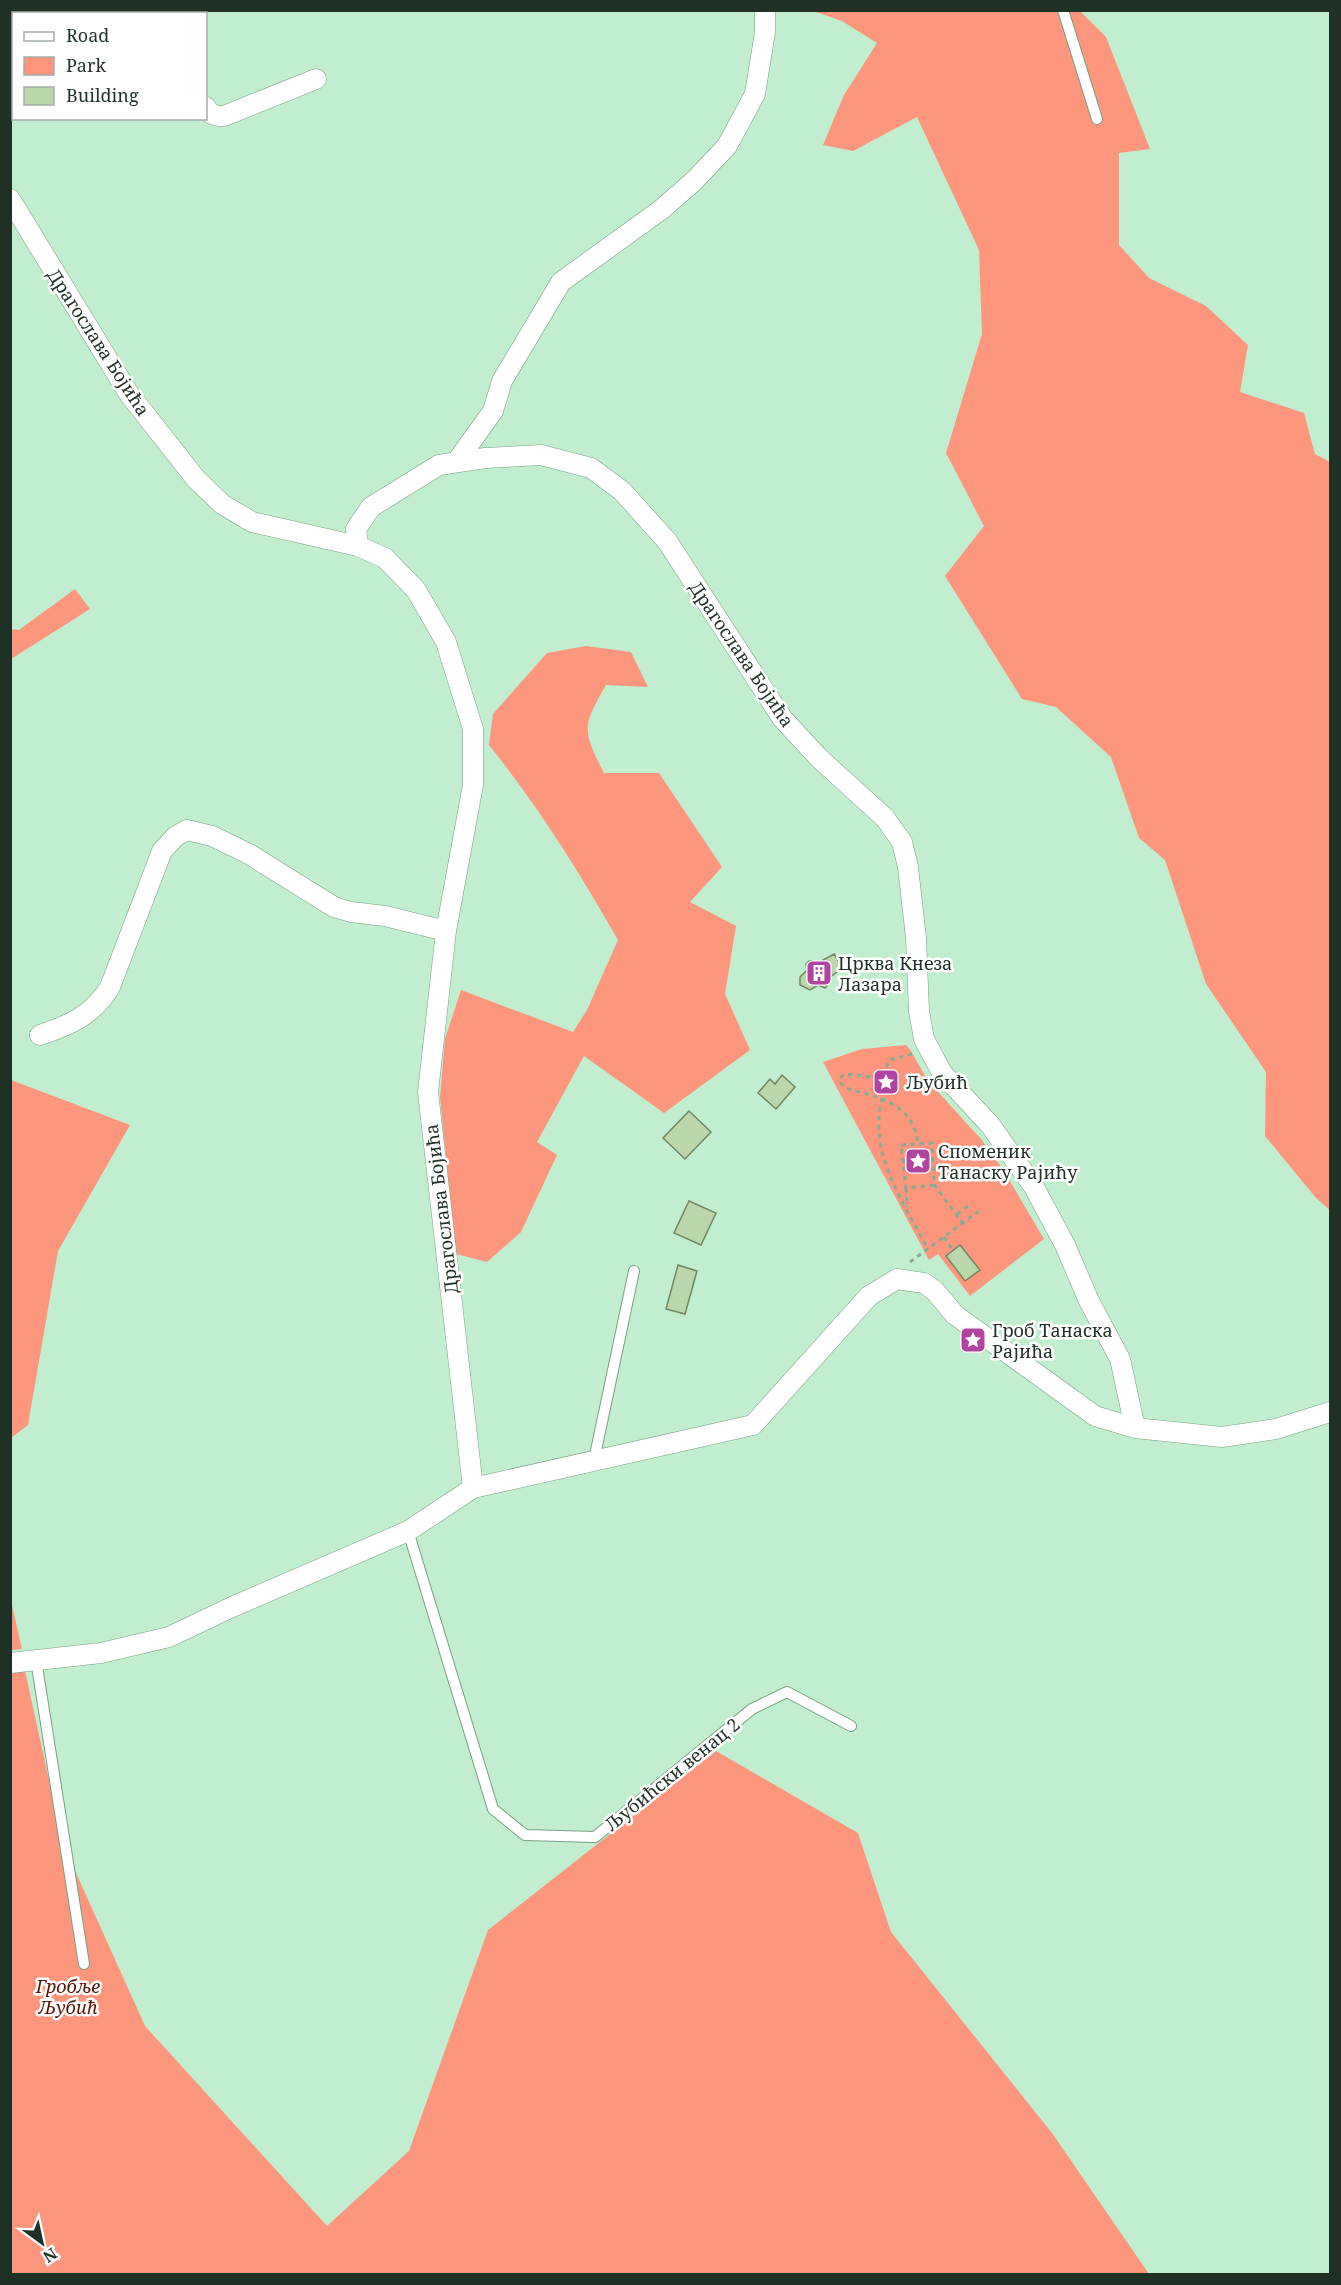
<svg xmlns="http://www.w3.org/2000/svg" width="1341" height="2285" font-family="'Noto Serif',serif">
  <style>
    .green { fill: #fe957d }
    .building { fill: #bcd7ac; stroke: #708861; stroke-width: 1.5 }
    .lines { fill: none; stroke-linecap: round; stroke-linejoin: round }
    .lane-casing { stroke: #76a182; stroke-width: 12 }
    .street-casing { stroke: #76a182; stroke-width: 21 }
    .path { stroke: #89ac93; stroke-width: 3; stroke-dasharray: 4.5 4.5; stroke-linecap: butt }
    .lane { stroke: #fff; stroke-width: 10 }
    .street { stroke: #fff; stroke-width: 20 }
    .labels { text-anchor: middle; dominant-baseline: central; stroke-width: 5; stroke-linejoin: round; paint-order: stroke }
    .street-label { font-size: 18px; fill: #1f3125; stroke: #fff }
    .poi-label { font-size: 18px; fill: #1f3125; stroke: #fff; text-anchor: start }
    .park-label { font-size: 18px; font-style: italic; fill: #5a1405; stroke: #fff }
  </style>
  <rect width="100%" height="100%" fill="#c1eece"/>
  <path class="green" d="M 813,11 L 1080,11 L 1106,37 L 1150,149 L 1119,153 L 1119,245 L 1149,278 L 1206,306 L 1248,345 L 1240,392 L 1304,413 L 1315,454 L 1330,462 L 1330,1210 L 1316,1198 L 1265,1136 L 1266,1072 L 1206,984 L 1165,860 L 1139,838 L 1111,757 L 1056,707 L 1022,699 L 945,576 L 984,526 L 946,453 L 982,334 L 979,250 L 917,117 L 853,151 L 823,145 L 844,95 L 877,43 L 842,21 Z
    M 75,589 L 90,609 L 11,659 L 11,629 L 19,630 Z
    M 586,646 L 631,652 L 648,687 L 606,685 C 582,727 582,730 604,773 L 659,773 L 722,867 L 690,902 L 736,926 L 725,994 L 750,1050 L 664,1113 L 584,1056 L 537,1142 L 557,1155 L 521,1232 L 487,1262 L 456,1254 L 440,1097 L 445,1039 L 461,990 L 573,1032 L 587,1010 L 618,940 C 580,873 538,806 489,745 L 493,714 L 547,653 Z
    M 906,1045 L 911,1051 L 928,1081 L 981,1139 L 1004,1171 L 1044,1239 L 970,1296 L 938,1254 L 929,1260 L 823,1062 L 862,1049 Z
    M 11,1080 L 130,1125 L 58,1251 L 28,1425 L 11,1438 Z
    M 11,1601 L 22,1649 L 11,1650 Z
    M 25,1671 L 63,1844 L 145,2026 L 327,2226 L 409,2151 L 488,1930 L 716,1751 L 858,1833 L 891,1932 L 1052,2133 L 1149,2274 L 11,2274 L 10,1672 Z"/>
  <path class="building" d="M 834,954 L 843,968 L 827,979 L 827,986 L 825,988 L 818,985 L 810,990 L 800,985 L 800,977 L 807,970 L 806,964 L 809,961 L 813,961 L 816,964 Z
    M 782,1075 L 795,1087 L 776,1109 L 758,1093 L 770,1079 L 775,1084 Z
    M 689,1111 L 711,1132 L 685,1159 L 663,1138 Z
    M 689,1201 L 716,1213 L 701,1245 L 674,1233 Z
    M 960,1245 L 980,1270 L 965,1281 L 946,1256 Z
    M 678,1265 L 697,1271 L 685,1314 L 666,1309 Z"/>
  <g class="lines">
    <g class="lane-casing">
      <path id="lane" d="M 1063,10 L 1097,119
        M 594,1460 L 634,1271
        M 408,1531 L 493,1809 L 525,1835 L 595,1837 L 752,1709 L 787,1692 L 851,1726
        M 36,1660 L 84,1964"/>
    </g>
    <g class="street-casing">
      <path id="street" d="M 168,10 L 169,14
        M 10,11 L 12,10
        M 206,107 C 210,115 215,116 224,116 L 316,79
        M 10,199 L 129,394 L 196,479 L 222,504 L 252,522 L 358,546 L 385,558 L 416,590 L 446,642 L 473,729 L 473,785 L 446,931 L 428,1092 L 473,1488
        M 457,461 L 493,411 L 502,381 L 561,282 L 662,209 L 695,180 L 727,146 L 755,94 L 765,32 L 765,10
        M 358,546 L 356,529 L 371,507 L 439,465 L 485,458 L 541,455 L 591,468 L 622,491 L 667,541 L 782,718 L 819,758 L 885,818 L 902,842 L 908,867 L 916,938 L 919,1011 L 924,1039 L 942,1073 L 991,1126 L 1034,1187 L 1065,1245 L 1089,1301 L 1120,1359 L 1135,1428
        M 40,1035 C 70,1025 93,1015 110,987 L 162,851 L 176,836 L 187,830 L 212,836 L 249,854 L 334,907 L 351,912 L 385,916 L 446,931
        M 10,1663 L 101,1653 L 169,1637 L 232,1607 L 408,1531 L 473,1488 L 753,1425 L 869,1296 L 897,1279 L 924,1283 L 934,1290 L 955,1315 L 1095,1416 L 1135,1428 L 1222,1437 L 1276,1429 L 1330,1412"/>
    </g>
    <path class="path" d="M 912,1054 L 889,1060 L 884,1074 L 880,1078 L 846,1074 L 841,1077 L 840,1082 C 844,1089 852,1090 860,1092 C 889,1100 915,1110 918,1144
      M 882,1098 C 868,1155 903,1201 928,1249
      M 921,1161 L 933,1160
      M 903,1162 L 915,1161
      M 934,1185 L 906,1188 L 901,1145 L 932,1143 L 934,1185 L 963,1223
      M 906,1188 L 907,1207
      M 957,1214 L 972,1203
      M 944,1237 L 952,1249
      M 910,1262 L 979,1211"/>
    <use href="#lane" class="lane"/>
    <use href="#street" class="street"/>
  </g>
  <defs>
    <g id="building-square" transform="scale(1.35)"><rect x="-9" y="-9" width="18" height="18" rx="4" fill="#b143a1" stroke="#fff"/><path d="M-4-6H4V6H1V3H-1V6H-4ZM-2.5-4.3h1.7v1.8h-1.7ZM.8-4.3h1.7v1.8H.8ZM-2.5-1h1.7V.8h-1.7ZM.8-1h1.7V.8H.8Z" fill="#fff"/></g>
    <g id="sight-square" transform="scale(1.35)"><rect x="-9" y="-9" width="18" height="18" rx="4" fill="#b143a1" stroke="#fff"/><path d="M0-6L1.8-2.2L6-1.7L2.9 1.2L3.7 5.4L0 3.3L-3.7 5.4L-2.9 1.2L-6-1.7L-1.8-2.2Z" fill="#fff"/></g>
  </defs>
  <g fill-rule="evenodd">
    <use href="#building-square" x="819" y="973"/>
    <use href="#sight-square" x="886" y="1082"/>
    <use href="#sight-square" x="918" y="1161"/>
    <use href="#sight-square" x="973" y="1340"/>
  </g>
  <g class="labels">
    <g class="street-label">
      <text transform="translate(99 342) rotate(57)">Драгослава Бојића</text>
      <text transform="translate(742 654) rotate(56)">Драгослава Бојића</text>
      <text transform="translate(441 1209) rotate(-97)">Драгослава Бојића</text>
      <text transform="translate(672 1774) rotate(-39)">Љубићски венац 2</text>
    </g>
    <g class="poi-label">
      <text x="838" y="963">Црква Кнеза<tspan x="838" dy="21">Лазара</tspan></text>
      <text x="906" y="1082">Љубић</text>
      <text x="938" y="1151">Споменик<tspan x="938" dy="21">Танаску Рајићу</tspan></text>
      <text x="992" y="1330">Гроб Танаска<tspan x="992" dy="21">Рајића</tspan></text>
    </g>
    <g class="park-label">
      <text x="68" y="1986">Гробље<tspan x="68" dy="21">Љубић</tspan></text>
    </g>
  </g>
  <rect width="1341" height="2285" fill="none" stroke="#1f3125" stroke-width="24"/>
  <rect x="12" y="12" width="195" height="108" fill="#ffffff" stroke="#a5ada8" stroke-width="1.5"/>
  <rect x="24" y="32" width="30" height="9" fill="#ffffff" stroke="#a5ada8" stroke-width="1.5"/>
  <text x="66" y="42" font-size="18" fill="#1f3125">Road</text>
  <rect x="24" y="57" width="30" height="18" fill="#fe957d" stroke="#a5ada8" stroke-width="1.5"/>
  <text x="66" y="72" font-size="18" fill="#1f3125">Park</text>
  <rect x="24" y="87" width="30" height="18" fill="#bcd7ac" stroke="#a5ada8" stroke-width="1.5"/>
  <text x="66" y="102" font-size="18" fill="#1f3125">Building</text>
  <g transform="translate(42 2243) rotate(147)" stroke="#ffffff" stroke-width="4.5" paint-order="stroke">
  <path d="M0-4.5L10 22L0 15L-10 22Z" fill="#1f3125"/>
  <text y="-9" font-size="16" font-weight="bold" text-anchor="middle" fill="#1f3125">N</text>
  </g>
</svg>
